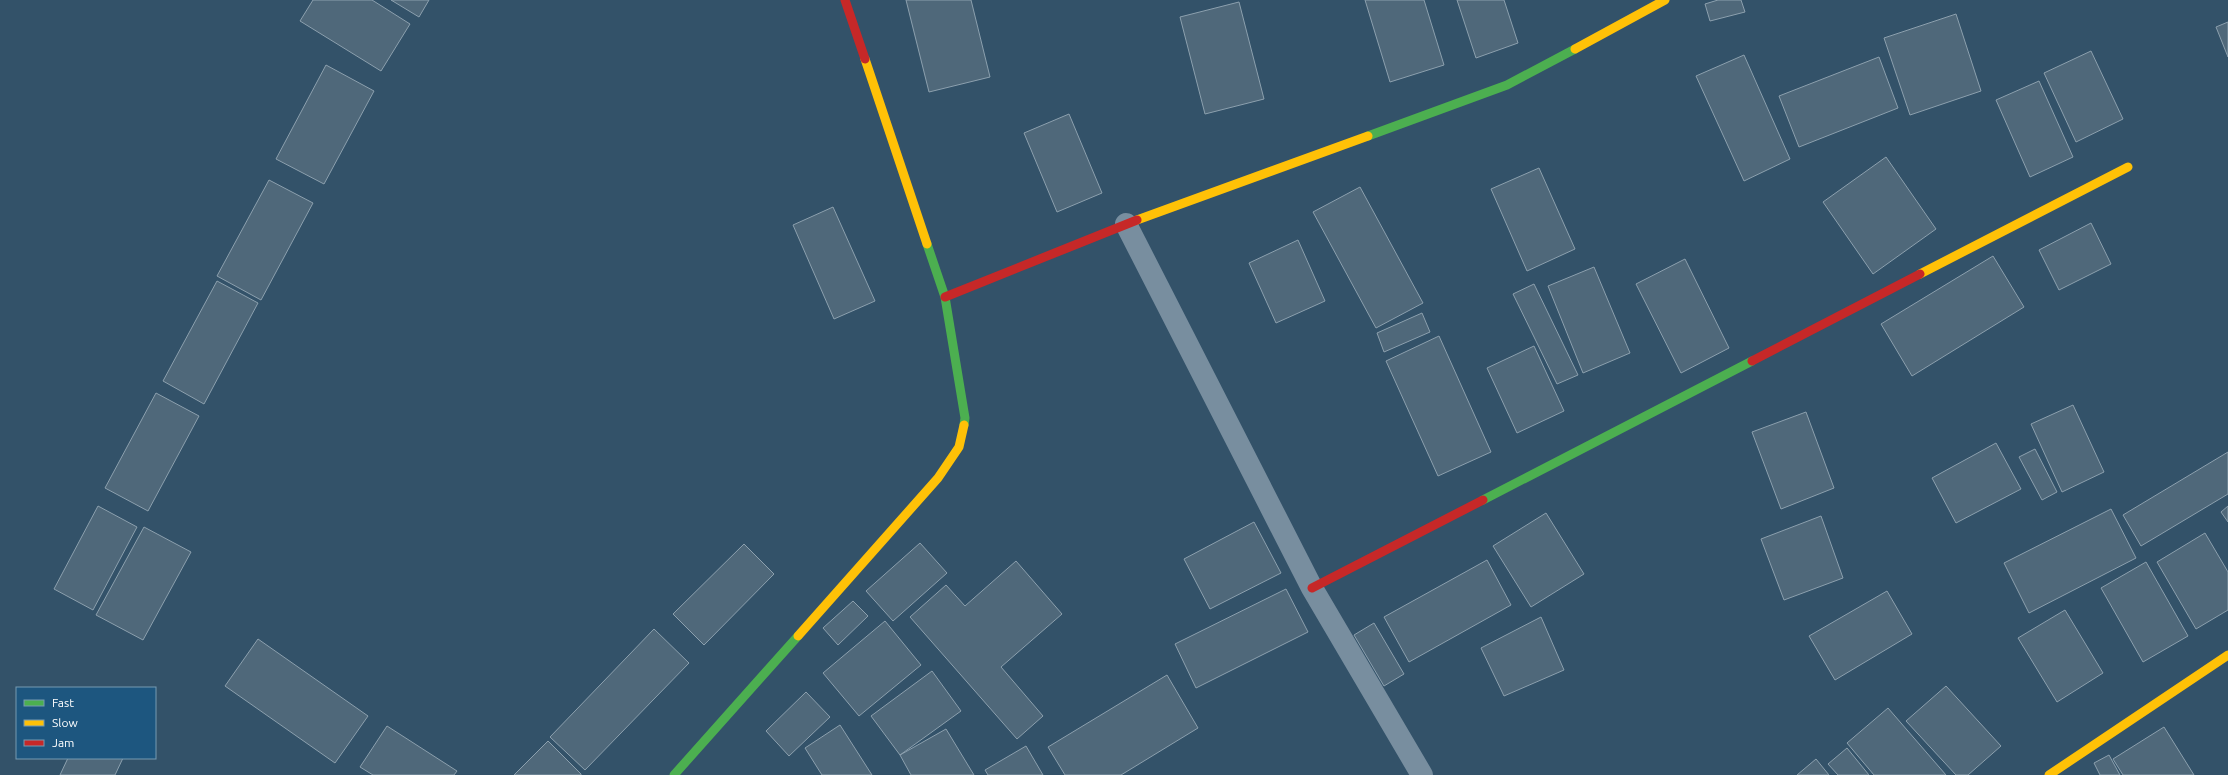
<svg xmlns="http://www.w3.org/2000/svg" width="2228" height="775" font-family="Ubuntu,sans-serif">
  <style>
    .building { fill: #4f687a; stroke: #8ca0ae }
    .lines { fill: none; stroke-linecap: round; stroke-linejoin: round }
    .street { stroke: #788e9f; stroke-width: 22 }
    .fast { stroke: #4caf50; stroke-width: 9 }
    .slow { stroke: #ffc107; stroke-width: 9 }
    .jam { stroke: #c62828; stroke-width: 9 }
  </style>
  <rect width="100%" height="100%" fill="#335269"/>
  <path class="building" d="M 313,0 L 372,0 L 410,24 L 381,71 L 300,21 Z
    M 391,0 L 429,0 L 419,17 Z
    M 906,0 L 971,0 L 990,77 L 929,92 Z
    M 1365,0 L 1424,0 L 1444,65 L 1390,82 Z
    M 1457,0 L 1504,0 L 1518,43 L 1476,58 Z
    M 1718,0 L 1741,0 L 1745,12 L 1710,21 L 1705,4 Z
    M 1239,2 L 1264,99 L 1205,114 L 1180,17 Z
    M 1956,14 L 1981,91 L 1910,115 L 1884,38 Z
    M 2228,22 L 2228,57 L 2216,27 Z
    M 2091,51 L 2123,119 L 2076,142 L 2044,73 Z
    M 1744,55 L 1790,159 L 1744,181 L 1696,76 Z
    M 1879,57 L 1898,108 L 1799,147 L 1779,96 Z
    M 326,65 L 374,91 L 324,184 L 276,159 Z
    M 2039,81 L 2073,157 L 2030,177 L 1996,100 Z
    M 1069,114 L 1102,193 L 1057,212 L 1024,133 Z
    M 1886,157 L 1936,229 L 1873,274 L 1823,202 Z
    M 1539,168 L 1575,249 L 1527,271 L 1491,189 Z
    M 269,180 L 313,203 L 261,300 L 217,276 Z
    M 1360,187 L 1423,303 L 1376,328 L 1313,212 Z
    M 833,207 L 875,301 L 834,319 L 793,225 Z
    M 2091,223 L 2111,264 L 2059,290 L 2039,250 Z
    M 1298,240 L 1325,301 L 1276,323 L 1249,263 Z
    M 1993,256 L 2024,307 L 1912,376 L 1881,324 Z
    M 1685,259 L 1729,348 L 1681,373 L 1636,284 Z
    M 1594,267 L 1630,353 L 1583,373 L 1548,286 Z
    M 217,281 L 258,303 L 204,404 L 163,381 Z
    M 1534,284 L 1578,375 L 1557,384 L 1513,294 Z
    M 1422,313 L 1430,332 L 1384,352 L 1377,333 Z
    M 1439,336 L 1491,452 L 1438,476 L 1386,361 Z
    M 1534,346 L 1564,411 L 1517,433 L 1487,368 Z
    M 156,393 L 199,416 L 148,511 L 105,488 Z
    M 2073,405 L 2104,472 L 2062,492 L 2031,424 Z
    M 1806,412 L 1834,488 L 1781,509 L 1752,432 Z
    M 1996,443 L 2021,489 L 1956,523 L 1932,478 Z
    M 2035,449 L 2057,492 L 2042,500 L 2019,457 Z
    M 2228,452 L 2228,494 L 2141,546 L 2123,515 Z
    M 98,506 L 137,527 L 93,610 L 54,589 Z
    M 2228,506 L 2228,522 L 2221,512 Z
    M 2111,509 L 2136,558 L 2029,613 L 2004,563 Z
    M 1546,513 L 1584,574 L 1531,607 L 1493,546 Z
    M 1821,516 L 1843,578 L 1784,600 L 1761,539 Z
    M 1254,522 L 1281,573 L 1210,609 L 1184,559 Z
    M 144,527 L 191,552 L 143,640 L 96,615 Z
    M 2205,533 L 2228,572 L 2228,610 L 2196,629 L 2157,562 Z
    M 920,543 L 947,573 L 893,621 L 866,591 Z
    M 744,544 L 774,574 L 704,645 L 673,614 Z
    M 1487,560 L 1511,605 L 1409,662 L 1384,617 Z
    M 1016,561 L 1062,614 L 1001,667 L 1043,716 L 1017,739 L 910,617 L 946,585 L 965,606 Z
    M 2146,562 L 2188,636 L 2143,662 L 2101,588 Z
    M 1286,589 L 1308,632 L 1196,688 L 1175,644 Z
    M 1887,591 L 1912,634 L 1835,680 L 1809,636 Z
    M 853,601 L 868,616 L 838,645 L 823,628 Z
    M 2065,610 L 2103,673 L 2057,702 L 2018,638 Z
    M 1541,617 L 1564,670 L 1504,696 L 1481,648 Z
    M 885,621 L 921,665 L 859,716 L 823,673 Z
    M 1374,623 L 1404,674 L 1384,686 L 1354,635 Z
    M 654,629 L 689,663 L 585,770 L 550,737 Z
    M 258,639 L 368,716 L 335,763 L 225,686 Z
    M 932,671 L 961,711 L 900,755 L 871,716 Z
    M 1167,675 L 1198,728 L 1121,775 L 1065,775 L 1048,747 Z
    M 1946,686 L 2001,746 L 1968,775 L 1956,775 L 1906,721 Z
    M 806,692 L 830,717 L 789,756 L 766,731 Z
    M 1888,708 L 1946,775 L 1874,775 L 1847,743 Z
    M 840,725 L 872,775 L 822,775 L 805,748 Z
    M 387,726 L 457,771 L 454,775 L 373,775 L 360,767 Z
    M 2164,727 L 2194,775 L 2123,775 L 2113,759 Z
    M 946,729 L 974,775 L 911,775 L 900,755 Z
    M 548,741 L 581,774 L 581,775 L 514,775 Z
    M 1026,746 L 1043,775 L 988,775 L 985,770 Z
    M 1847,748 L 1869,775 L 1838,775 L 1828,764 Z
    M 2109,755 L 2120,775 L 2100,775 L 2094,763 Z
    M 68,758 L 123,758 L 115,775 L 60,775 Z
    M 1816,759 L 1829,775 L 1797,775 Z"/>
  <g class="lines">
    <path class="street" d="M 1126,224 L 1312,588 L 1422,775"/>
    <path class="fast" d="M 1368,136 L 1507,85 L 1575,49
      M 927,244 L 945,297 L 965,418 L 964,425
      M 1483,500 L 1752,361
      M 674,775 L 798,636"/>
    <path class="slow" d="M 1575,49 L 1665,0
      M 865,59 L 927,244
      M 1137,220 L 1368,136
      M 1920,274 L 2128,167
      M 798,636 L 938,478 L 959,447 L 964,425
      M 2049,775 L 2228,655"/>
    <path class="jam" d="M 845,0 L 865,59
      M 945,297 L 1137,220
      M 1752,361 L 1920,274
      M 1312,588 L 1483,500"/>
  </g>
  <rect x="16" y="687" width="140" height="72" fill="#1d567f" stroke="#779ab2"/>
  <rect x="24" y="700" width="20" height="6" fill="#4caf50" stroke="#779ab2"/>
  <text x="52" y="707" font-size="12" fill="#ffffff">Fast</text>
  <rect x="24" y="720" width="20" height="6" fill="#ffc107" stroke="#779ab2"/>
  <text x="52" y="727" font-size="12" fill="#ffffff">Slow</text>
  <rect x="24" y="740" width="20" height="6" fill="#c62828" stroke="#779ab2"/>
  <text x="52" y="747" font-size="12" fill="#ffffff">Jam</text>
</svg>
